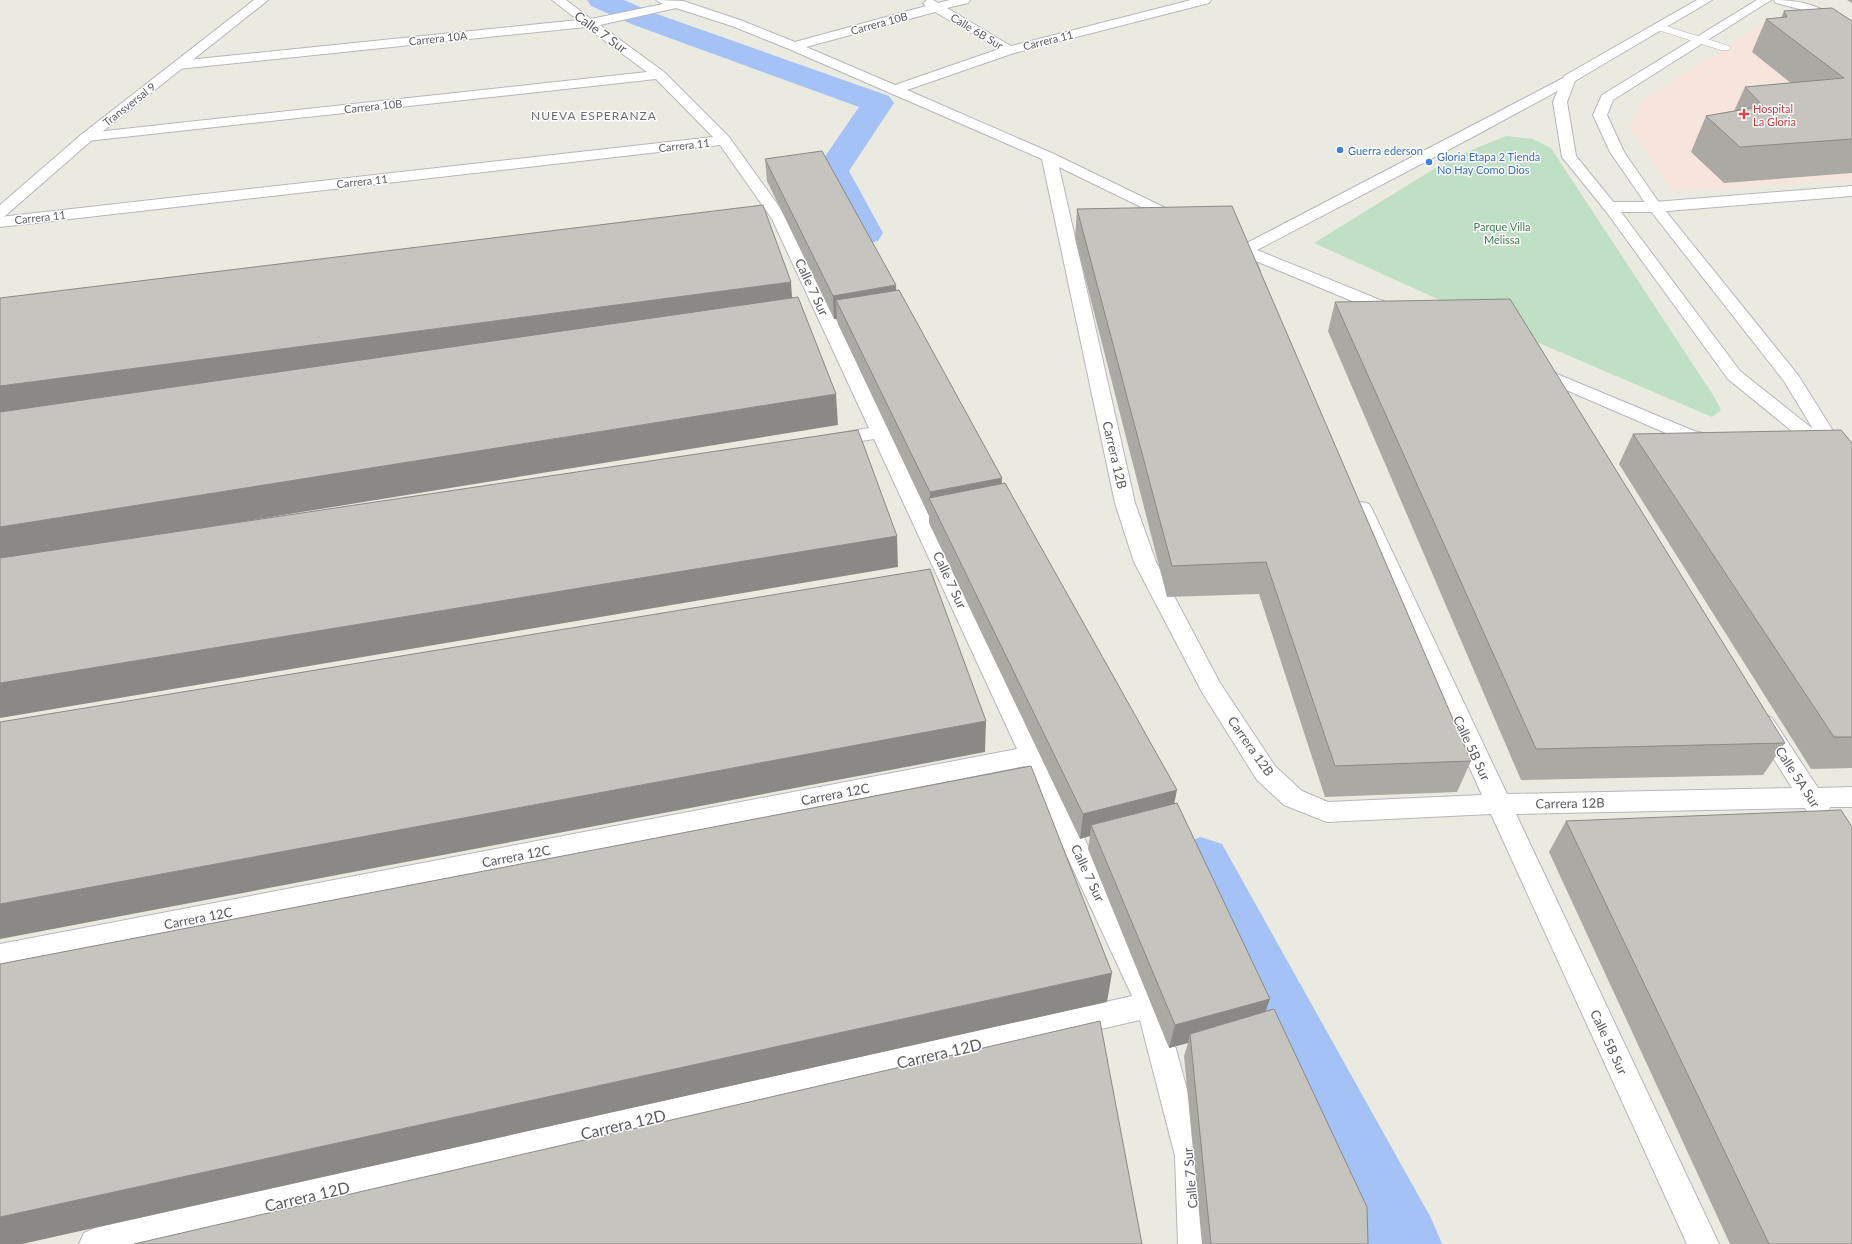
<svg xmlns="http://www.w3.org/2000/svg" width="1852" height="1244" font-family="Lato,sans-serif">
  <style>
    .medical { fill: #f7e4dc }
    .green { fill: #bfe0c5 }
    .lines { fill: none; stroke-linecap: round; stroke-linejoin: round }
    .canal { fill: #a5c2f6; fill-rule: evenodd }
    .service-casing { stroke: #b6b7bc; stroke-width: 1 }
    .minor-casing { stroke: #b6b7bc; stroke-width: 2 }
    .tertiary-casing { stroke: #b6b7bc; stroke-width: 2 }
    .service { fill: #fff; fill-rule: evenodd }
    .minor { fill: #fff; fill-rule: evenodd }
    .tertiary { fill: #fff; fill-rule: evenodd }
    .wall { fill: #aaa9a3 }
    .shaded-wall { fill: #8b8985 }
    .building { fill: #c6c4be; stroke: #8b8985 }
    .health-dot { fill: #e0444e; stroke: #fff; stroke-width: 1.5 }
    .shop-dot { fill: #3f7fe0; stroke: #fff; stroke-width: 1.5 }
    .labels { text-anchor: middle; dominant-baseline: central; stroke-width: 3; stroke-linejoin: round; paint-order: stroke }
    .far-street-label { font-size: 11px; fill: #595b60; stroke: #fff }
    .far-health-label { font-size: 11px; fill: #be3a42; stroke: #fff; text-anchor: start }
    .far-shop-label { font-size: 11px; fill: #366cbe; stroke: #fff; text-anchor: start }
    .far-park-label { font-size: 11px; fill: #3b7c4c; stroke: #fff }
    .far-neighbourhood-label { font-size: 12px; letter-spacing: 1px; fill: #6a6c72; stroke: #fff }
    .street-label { font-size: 13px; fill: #595b60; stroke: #fff }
    .near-street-label { font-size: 16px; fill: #595b60; stroke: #fff }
  </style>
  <rect width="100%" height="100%" fill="#eaeae0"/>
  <path class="medical" d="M 1773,17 L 1816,25 L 1852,49 L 1852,180 L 1673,192 L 1629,127 L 1642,101 Z"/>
  <path class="green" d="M 1506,136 L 1533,139 L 1551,148 L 1713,395 L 1721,410 L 1712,417 L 1455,307 L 1314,243 L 1450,159 Z"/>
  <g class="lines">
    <path class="canal" d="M 587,0 L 624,0 L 654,13 L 889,96 L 894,103 L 849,171 L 883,233 L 878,241 L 865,244 L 852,241 L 815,171 L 859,107 L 634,25 L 591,6 Z
      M 1201,837 L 1222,844 L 1431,1218 L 1442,1244 L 1365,1244 L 1171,862 L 1180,844 Z"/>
    <g class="service-casing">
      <path id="service" d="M 1659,24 L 1729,46 L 1731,48 L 1729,50 L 1721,50 L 1655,29 L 1654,27 L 1655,25 Z"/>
    </g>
    <g class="minor-casing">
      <path id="minor" d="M 552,0 L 566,0 L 591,19 L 663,4 L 656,0 L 683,1 L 740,20 L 795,42 L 926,6 L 923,3 L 927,0 L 933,0 L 938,3 L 950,0 L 970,0 L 968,3 L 947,8 L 1011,46 L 1191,0 L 1211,0 L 1209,3 L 1014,53 L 907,90 L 1054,154 L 1184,217 L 1187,220 L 1184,223 L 1174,223 L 1059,167 L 1135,503 L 1156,562 L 1220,683 L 1275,766 L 1302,791 L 1328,802 L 1482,795 L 1352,509 L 1355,504 L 1362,502 L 1369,504 L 1372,509 L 1507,794 L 1792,788 L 1752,724 L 1756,718 L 1764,715 L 1772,718 L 1818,788 L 1852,787 L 1852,807 L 1830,807 L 1827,815 C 1816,819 1811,818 1805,808 L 1516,814 L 1719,1244 L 1687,1244 L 1491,814 L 1327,822 L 1284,805 L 1257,780 L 1203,694 L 1134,562 L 1115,503 L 1042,159 L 789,49 L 732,26 L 676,8 L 600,25 L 664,72 L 729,137 L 788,219 L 1164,1005 L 1205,1156 L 1210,1244 L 1178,1244 L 1175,1156 L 1140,1020 L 165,1244 L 79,1244 L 84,1233 L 95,1228 L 1132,996 L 1025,766 L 0,968 L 0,944 L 1017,749 L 874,439 L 831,446 L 824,444 L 821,440 L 824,436 L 869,428 L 772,219 L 720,145 L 0,227 L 0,217 L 713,137 L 656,79 L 87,141 L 82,140 L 80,137 L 82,134 L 87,133 L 647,72 L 586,27 L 178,69 L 171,65 L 178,61 L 578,20 ZM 935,12 L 999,49 L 895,85 L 806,47 Z
        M 1774,0 C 1808,0 1823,9 1852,25 L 1852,34 L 1807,11 L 1776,3 Z
        M 1569,75 L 1574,76 L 1576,79 L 1574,82 L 1469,139 L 1257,250 L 1400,308 L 1403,312 L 1400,316 L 1394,317 L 1388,316 L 1256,261 L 1260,271 L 1258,274 L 1252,276 L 1246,274 L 1236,253 L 1229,248 L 1231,245 L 1237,243 L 1243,245 Z
        M 1852,186 L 1852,196 L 1655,212 L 1610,212 L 1605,210 L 1602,207 L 1605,204 L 1610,202 L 1655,202 Z
        M 1533,364 L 1694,431 L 1716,436 L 1719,440 L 1716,444 L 1709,446 L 1682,440 L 1527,373 L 1524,369 L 1527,365 Z"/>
    </g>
    <g class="tertiary-casing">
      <path id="tertiary" d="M 254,0 L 268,0 L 92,140 L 5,216 L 0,218 L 0,205 L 82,134 Z
        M 1697,0 L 1712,0 L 1575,81 L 1567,102 L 1576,156 L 1615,204 L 1740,371 L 1813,429 L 1784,381 L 1650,210 L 1610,152 L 1593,115 L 1602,95 L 1757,0 L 1771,0 L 1613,100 L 1607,115 L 1624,152 L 1660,204 L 1798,375 L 1845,450 L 1843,453 L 1852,461 L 1852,479 L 1845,477 L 1836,467 L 1728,379 L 1605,210 L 1562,157 L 1553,102 L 1564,76 Z"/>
    </g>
    <use href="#service" class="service"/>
    <use href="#minor" class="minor"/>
    <use href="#tertiary" class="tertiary"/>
  </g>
  <path class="wall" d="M 1847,0 L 1852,0 L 1852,3 Z
    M 1784,11 L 1852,21 L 1852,173 L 1724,183 L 1691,152 L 1706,116 L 1734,111 L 1745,87 L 1791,83 L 1752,52 L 1766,19 L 1781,18 Z
    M 765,159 L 897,291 L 1002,484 L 1174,804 L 1368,1244 L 1202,1244 L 1184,1056 L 1188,1043 L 1169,1048 L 1088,849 L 1090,836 L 1080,839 L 929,523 L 929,516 L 838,324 L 837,319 L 834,319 L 767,181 Z
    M 1077,209 L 1471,761 L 1457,792 L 1325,797 L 1259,594 L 1167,597 L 1075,238 Z
    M 1335,302 L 1785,743 L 1763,775 L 1521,780 L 1328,331 Z
    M 1633,434 L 1852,443 L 1852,768 L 1811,769 L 1619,464 Z
    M 1566,821 L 1852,1244 L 1730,1244 L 1549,852 Z"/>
  <path class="shaded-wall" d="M 791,282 L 793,311 L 0,419 L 0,386 Z
    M 896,285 L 897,309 L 836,300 L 837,319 L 834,319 L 833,296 Z
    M 836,394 L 838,425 L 0,561 L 0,527 Z
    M 1002,478 L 1001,503 L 930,499 L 930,492 Z
    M 897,536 L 898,567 L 0,718 L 0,683 Z
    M 986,721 L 985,752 L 0,939 L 0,904 Z
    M 1177,790 L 1172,815 L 1091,825 L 1090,836 L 1080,839 L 1083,814 Z
    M 1112,973 L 1107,1002 L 22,1244 L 0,1244 L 0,1217 Z
    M 1270,999 L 1262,1022 L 1190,1034 L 1188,1043 L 1169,1048 L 1175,1025 Z"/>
  <path class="building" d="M 1832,8 L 1852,21 L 1852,139 L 1740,147 L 1706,116 L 1763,106 L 1745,87 L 1844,78 L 1766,19 L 1787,17 L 1784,11 Z
    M 822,151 L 896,285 L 833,296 L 765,159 Z
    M 763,205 L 791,282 L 0,386 L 0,298 Z
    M 1232,206 L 1471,761 L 1335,766 L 1266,562 L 1172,566 L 1077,209 Z
    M 899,290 L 1002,478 L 930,492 L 836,300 Z
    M 798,297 L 836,394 L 0,527 L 0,412 Z
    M 1510,299 L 1785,743 L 1536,749 L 1335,302 Z
    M 858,430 L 897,536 L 0,683 L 0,558 Z
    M 1841,430 L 1852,443 L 1852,737 L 1834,737 L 1633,434 Z
    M 1005,483 L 1177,790 L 1083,814 L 929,498 Z
    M 930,569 L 986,721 L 0,904 L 0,722 Z
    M 1031,766 L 1112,973 L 0,1217 L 0,964 Z
    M 1177,803 L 1270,999 L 1175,1025 L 1091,825 Z
    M 1841,810 L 1852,827 L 1852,1244 L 1769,1244 L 1566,821 Z
    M 1274,1009 L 1367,1207 L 1368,1244 L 1211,1244 L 1190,1034 Z
    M 1100,1021 L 1142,1244 L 134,1244 Z"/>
  <path class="health-dot" d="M1742 108h4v4h4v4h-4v4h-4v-4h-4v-4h4z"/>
  <g class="shop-dot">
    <circle cx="1340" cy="150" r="4"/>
    <circle cx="1429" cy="162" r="4"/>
  </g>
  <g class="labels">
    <g class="far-street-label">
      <text transform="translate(879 23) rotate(-15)">Carrera 10B</text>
      <text transform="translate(977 31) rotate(31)">Calle 6B Sur</text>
      <text transform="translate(438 38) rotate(-6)">Carrera 10A</text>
      <text transform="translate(1048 40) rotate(-14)">Carrera 11</text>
      <text transform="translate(129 104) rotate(-38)">Transversal 9</text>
      <text transform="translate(373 106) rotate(-6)">Carrera 10B</text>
      <text transform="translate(684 145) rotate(-6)">Carrera 11</text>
      <text transform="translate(362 181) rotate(-6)">Carrera 11</text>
      <text transform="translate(40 217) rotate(-6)">Carrera 11</text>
    </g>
    <g class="far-health-label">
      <text x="1753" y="108">Hospital<tspan x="1753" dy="13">La Gloria</tspan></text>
    </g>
    <g class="far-shop-label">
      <text x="1348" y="150">Guerra ederson</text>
      <text x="1437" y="156">Gloria Etapa 2 Tienda<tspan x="1437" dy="13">No Hay Como Dios</tspan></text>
    </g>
    <g class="far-park-label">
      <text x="1502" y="226">Parque Villa<tspan x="1502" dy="13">Melissa</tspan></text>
    </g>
    <g class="far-neighbourhood-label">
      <text x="594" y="115">NUEVA ESPERANZA</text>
    </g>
    <g class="street-label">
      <text transform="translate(601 32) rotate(36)">Calle 7 Sur</text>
      <text transform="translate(812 287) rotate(65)">Calle 7 Sur</text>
      <text transform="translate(1115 455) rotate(77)">Carrera 12B</text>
      <text transform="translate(950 580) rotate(65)">Calle 7 Sur</text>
      <text transform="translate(1251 746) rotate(55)">Carrera 12B</text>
      <text transform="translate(1472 748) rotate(65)">Calle 5B Sur</text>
      <text transform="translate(1798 777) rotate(57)">Calle 5A Sur</text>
      <text transform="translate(835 794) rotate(-11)">Carrera 12C</text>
      <text transform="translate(1570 803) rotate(-1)">Carrera 12B</text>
      <text transform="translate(516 856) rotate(-11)">Carrera 12C</text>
      <text transform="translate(1088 873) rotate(65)">Calle 7 Sur</text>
      <text transform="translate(198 918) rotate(-11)">Carrera 12C</text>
      <text transform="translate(1609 1042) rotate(65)">Calle 5B Sur</text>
      <text transform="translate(1190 1178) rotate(-95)">Calle 7 Sur</text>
    </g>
    <g class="near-street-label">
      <text transform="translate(939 1053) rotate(-13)">Carrera 12D</text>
      <text transform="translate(623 1124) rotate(-13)">Carrera 12D</text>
      <text transform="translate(307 1196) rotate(-13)">Carrera 12D</text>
    </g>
  </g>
</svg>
